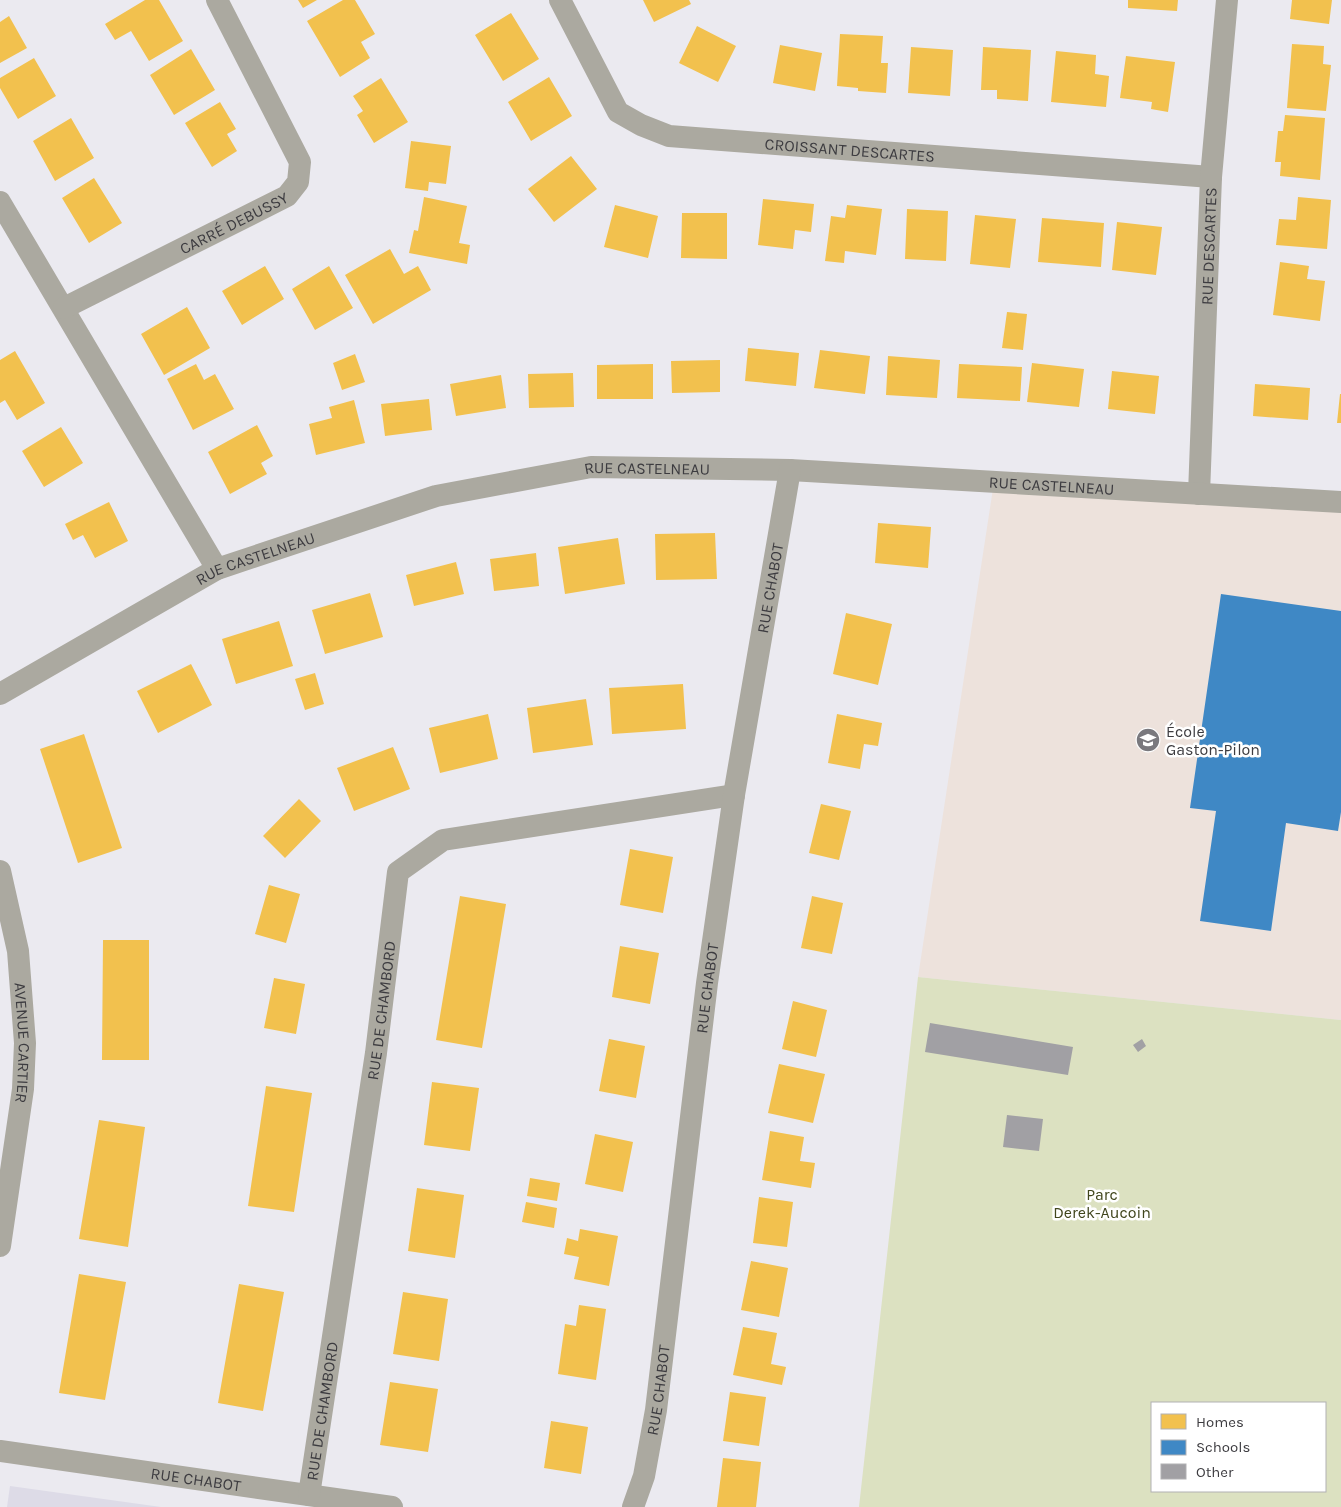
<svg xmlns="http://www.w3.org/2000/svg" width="1341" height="1507" font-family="Karla,sans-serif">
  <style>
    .built { fill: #dddbe7 }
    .education { fill: #ede2dc }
    .green { fill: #dce1c1; fill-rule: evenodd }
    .homes { fill: #f2c14e }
    .schools { fill: #3f88c5 }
    .building { fill: #a1a0a4 }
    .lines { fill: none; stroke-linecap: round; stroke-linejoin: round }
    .minor { stroke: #aba9a0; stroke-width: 22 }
    .labels { text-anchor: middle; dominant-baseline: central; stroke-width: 5; stroke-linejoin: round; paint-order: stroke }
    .street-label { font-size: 16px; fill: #3d3c40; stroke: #fff }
    .poi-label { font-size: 16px; fill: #3d3c40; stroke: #fff; text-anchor: start }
    .park-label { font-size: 16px; fill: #41461d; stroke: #fff }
  </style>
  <rect width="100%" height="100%" fill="#ebeaf0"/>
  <path class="built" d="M 10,1486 L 161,1507 L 7,1507 Z"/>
  <path class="education" d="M 994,482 L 1341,502 L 1341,1020 L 918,977 Z"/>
  <path class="green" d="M 918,977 L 1341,1020 L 1341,1507 L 859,1507 ZM 1152,1403 L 1325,1403 L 1325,1491 L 1152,1491 Z"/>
  <path class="homes" d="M 145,0 L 159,0 L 183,41 L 149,61 L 131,31 L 115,40 L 105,24 Z
    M 298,0 L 317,0 L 303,8 Z
    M 343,0 L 355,0 L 375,34 L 361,42 L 370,58 L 340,77 L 307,21 Z
    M 643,0 L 689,0 L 691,4 L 654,22 Z
    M 1128,0 L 1178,0 L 1177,11 L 1128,8 Z
    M 1292,0 L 1332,0 L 1329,24 L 1290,19 Z
    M 511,13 L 539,59 L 503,81 L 475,35 Z
    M 9,16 L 27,48 L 0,63 L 0,22 Z
    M 697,26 L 736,46 L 718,82 L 679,63 Z
    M 840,34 L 883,36 L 881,63 L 888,63 L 886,93 L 858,91 L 858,88 L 837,86 Z
    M 1292,44 L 1324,46 L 1323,64 L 1331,65 L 1326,111 L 1287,108 Z
    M 780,45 L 822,53 L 815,91 L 773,83 Z
    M 911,47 L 953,50 L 950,96 L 908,93 Z
    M 983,47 L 1031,50 L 1028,101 L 997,99 L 997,90 L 981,90 Z
    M 191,49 L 215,90 L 174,115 L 150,75 Z
    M 1056,51 L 1096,55 L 1095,74 L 1109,76 L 1106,107 L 1051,102 Z
    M 1126,56 L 1175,62 L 1168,112 L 1151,109 L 1152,102 L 1120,98 Z
    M 34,58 L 56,96 L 18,119 L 0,88 L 0,78 Z
    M 549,77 L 572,116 L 531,141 L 508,102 Z
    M 381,78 L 408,122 L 374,143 L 357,115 L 363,111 L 353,96 Z
    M 220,102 L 236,129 L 227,134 L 237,151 L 212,167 L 185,123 Z
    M 1285,115 L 1325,118 L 1320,180 L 1280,176 L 1281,162 L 1275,162 L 1278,131 L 1283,131 Z
    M 71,118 L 94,158 L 55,181 L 33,141 Z
    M 411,141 L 451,146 L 446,184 L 429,182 L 428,191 L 405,188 Z
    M 571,156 L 597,189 L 554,222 L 528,189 Z
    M 94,178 L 122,223 L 89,243 L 62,198 Z
    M 424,197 L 467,206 L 459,243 L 470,245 L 467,264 L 409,253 L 414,230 L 418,231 Z
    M 1298,197 L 1331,200 L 1327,249 L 1276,245 L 1279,219 L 1296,220 Z
    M 763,199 L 814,204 L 811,232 L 795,230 L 793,249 L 758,245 Z
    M 615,205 L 658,216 L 648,258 L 604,247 Z
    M 847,205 L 882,209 L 876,255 L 845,251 L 844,263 L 825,261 L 831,216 L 845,218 Z
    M 907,209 L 948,211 L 946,261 L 905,259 Z
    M 682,213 L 727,213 L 727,259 L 681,258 Z
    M 975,215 L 1016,219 L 1010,268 L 970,264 Z
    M 1042,218 L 1104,223 L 1101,267 L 1038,262 Z
    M 1117,222 L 1162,227 L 1156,275 L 1112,270 Z
    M 390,249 L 404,274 L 418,266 L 431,290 L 373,324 L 345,275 Z
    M 1280,262 L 1309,266 L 1307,279 L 1325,281 L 1320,321 L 1273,315 Z
    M 265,266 L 284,299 L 242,325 L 222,291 Z
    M 329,266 L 353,308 L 315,330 L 292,289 Z
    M 187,307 L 210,348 L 164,375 L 141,334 Z
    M 1007,312 L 1027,314 L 1023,350 L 1002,348 Z
    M 748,348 L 799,353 L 796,386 L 745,381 Z
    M 820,350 L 870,356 L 865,394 L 814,388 Z
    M 15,351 L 45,403 L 17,420 L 5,400 L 0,403 L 0,360 Z
    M 355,354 L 365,382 L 342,390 L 333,363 Z
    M 888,356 L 940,360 L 937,398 L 886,395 Z
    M 720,360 L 720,392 L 672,393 L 671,361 Z
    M 1032,363 L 1084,369 L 1079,407 L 1027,402 Z
    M 196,364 L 204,380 L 215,374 L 234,409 L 193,430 L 167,379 Z
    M 653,364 L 653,399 L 597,399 L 597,365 Z
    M 959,364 L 1022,367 L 1020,401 L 957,398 Z
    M 1112,371 L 1159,376 L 1155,414 L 1108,409 Z
    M 573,373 L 574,407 L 529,408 L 528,374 Z
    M 501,375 L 506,408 L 456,416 L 450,384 Z
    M 1255,384 L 1310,388 L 1308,420 L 1253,416 Z
    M 1340,394 L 1341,394 L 1341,423 L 1337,423 Z
    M 429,399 L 432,430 L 385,436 L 381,404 Z
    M 354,400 L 365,443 L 316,455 L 309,424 L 332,418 L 329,407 Z
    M 257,425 L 273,456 L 261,463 L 267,474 L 230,494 L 208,452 Z
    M 61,427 L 83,463 L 44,487 L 22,451 Z
    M 109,502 L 128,541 L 95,558 L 83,535 L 73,540 L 65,524 Z
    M 878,523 L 931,527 L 928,568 L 875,563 Z
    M 715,533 L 717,579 L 656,580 L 655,534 Z
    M 618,538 L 625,584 L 565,594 L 558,547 Z
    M 536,553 L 539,586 L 494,591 L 490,559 Z
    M 456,562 L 464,594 L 414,606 L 406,575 Z
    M 370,593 L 383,637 L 325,654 L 312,610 Z
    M 846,613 L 892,624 L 878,685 L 833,674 Z
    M 279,621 L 293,666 L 236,684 L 222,639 Z
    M 191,664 L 212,705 L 158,733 L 137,691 Z
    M 315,673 L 324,704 L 305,710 L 295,679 Z
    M 683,684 L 686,729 L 612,734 L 609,688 Z
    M 586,699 L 593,745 L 533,753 L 527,708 Z
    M 488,714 L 498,759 L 440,773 L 429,728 Z
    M 837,714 L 882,723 L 878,746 L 864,744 L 860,769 L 828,763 Z
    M 84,734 L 122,848 L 78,863 L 40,749 Z
    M 393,747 L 410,789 L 354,811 L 337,768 Z
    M 299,799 L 321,821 L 285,858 L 263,836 Z
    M 821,804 L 851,811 L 839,860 L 809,853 Z
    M 630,849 L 673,857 L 663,913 L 620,905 Z
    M 269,885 L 300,894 L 286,943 L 255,934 Z
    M 460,896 L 506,904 L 482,1048 L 436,1040 Z
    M 812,896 L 843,903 L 832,954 L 801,948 Z
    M 103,940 L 149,940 L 149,1060 L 102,1060 Z
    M 620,946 L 659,953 L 650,1004 L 612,997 Z
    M 274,978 L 305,984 L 296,1034 L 264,1028 Z
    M 793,1001 L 827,1010 L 816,1057 L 782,1049 Z
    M 609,1039 L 645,1046 L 636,1098 L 599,1091 Z
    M 779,1064 L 825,1074 L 813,1123 L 768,1113 Z
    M 432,1082 L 479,1088 L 470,1151 L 424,1145 Z
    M 266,1086 L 312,1093 L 294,1212 L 248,1206 Z
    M 99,1120 L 145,1127 L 128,1247 L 79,1239 Z
    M 770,1131 L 804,1137 L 800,1161 L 815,1163 L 811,1188 L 762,1180 Z
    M 595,1134 L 633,1142 L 623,1192 L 585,1184 Z
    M 530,1178 L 560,1183 L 557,1201 L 527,1196 Z
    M 417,1188 L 464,1195 L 455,1258 L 408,1251 Z
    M 759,1197 L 793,1202 L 787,1247 L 753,1243 Z
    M 526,1202 L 557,1208 L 554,1228 L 522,1222 Z
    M 580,1229 L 618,1236 L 609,1286 L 574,1279 L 579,1257 L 564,1254 L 567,1238 L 578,1241 Z
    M 751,1261 L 788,1268 L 779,1317 L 741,1310 Z
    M 79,1274 L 126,1282 L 105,1400 L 59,1393 Z
    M 239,1284 L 284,1292 L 263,1411 L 218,1403 Z
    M 403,1292 L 448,1299 L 439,1361 L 393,1354 Z
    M 579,1305 L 606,1309 L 596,1380 L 558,1374 L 565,1324 L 576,1326 Z
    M 743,1327 L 777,1333 L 771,1364 L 786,1367 L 782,1385 L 733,1375 Z
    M 390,1382 L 438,1389 L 428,1452 L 380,1445 Z
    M 730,1392 L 766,1397 L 759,1446 L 723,1441 Z
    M 551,1421 L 588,1427 L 581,1474 L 544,1468 Z
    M 723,1458 L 761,1462 L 756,1507 L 717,1507 Z"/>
  <path class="schools" d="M 1221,594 L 1341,611 L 1341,812 L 1338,831 L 1286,823 L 1271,931 L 1200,921 L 1216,811 L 1190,808 Z"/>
  <path class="building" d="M 930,1023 L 1073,1047 L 1068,1075 L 925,1052 Z
    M 1142,1039 L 1146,1046 L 1138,1052 L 1133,1045 Z
    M 1007,1115 L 1043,1119 L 1039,1151 L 1003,1147 Z"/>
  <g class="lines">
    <g class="minor">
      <path id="s1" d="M 560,0 L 618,112 L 641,125 L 669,136 L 1211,177"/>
      <path d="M 0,202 L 217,569"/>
      <path id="s2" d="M 64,308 L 287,196 L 298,182 L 300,162 L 217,0"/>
      <path id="s3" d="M 1199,494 L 1211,177 L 1227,0"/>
      <path id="s4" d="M 0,694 L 217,569 L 436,496 L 591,467 L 790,470 L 1341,502"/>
      <path id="s5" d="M 0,871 L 18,951 L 25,1043 L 23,1089 L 0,1246"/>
      <path id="s6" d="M 0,1451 L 392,1507"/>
      <path id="s7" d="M 309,1495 L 376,1053 L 398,872 L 443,840 L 734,795"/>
      <path id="s8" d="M 633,1507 L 644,1476 L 656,1410 L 707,983 L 734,795 L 790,470"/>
    </g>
  </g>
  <defs>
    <g id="school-disc" transform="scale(1.25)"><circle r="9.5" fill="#7a797e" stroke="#fff"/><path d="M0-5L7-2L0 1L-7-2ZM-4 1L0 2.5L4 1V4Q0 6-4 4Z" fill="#fff"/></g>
  </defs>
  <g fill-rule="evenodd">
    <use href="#school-disc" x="1148" y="740"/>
  </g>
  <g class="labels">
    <g class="street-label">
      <text stroke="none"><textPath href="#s1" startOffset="364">CROISSANT DESCARTES</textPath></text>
      <text stroke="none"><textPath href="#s2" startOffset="190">CARRÉ DEBUSSY</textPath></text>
      <text stroke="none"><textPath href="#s3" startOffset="248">RUE DESCARTES</textPath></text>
      <text stroke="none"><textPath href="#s4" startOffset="695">RUE CASTELNEAU</textPath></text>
      <text stroke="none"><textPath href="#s4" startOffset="1100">RUE CASTELNEAU</textPath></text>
      <text stroke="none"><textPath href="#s4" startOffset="290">RUE CASTELNEAU</textPath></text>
      <text stroke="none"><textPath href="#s8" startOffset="930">RUE CHABOT</textPath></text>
      <text stroke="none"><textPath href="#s8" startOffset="525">RUE CHABOT</textPath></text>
      <text stroke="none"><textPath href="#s7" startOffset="490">RUE DE CHAMBORD</textPath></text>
      <text stroke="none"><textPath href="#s5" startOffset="174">AVENUE CARTIER</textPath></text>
      <text stroke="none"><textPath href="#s8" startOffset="120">RUE CHABOT</textPath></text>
      <text stroke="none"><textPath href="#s7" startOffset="85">RUE DE CHAMBORD</textPath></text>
      <text stroke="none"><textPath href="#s6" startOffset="198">RUE CHABOT</textPath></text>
    </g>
    <g class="poi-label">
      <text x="1166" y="731">École<tspan x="1166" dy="18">Gaston-Pilon</tspan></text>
    </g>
    <g class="park-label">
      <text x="1102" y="1194">Parc<tspan x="1102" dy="18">Derek-Aucoin</tspan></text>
    </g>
  </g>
  <rect x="1151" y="1402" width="175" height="90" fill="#ffffff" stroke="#b1b1b3"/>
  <rect x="1161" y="1414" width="25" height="15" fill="#f2c14e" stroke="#b1b1b3"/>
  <text x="1196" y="1427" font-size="15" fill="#3d3c40">Homes</text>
  <rect x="1161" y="1440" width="25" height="15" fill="#3f88c5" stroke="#b1b1b3"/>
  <text x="1196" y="1452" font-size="15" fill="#3d3c40">Schools</text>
  <rect x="1161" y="1464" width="25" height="15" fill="#a1a0a4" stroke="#b1b1b3"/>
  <text x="1196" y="1477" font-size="15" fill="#3d3c40">Other</text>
</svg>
